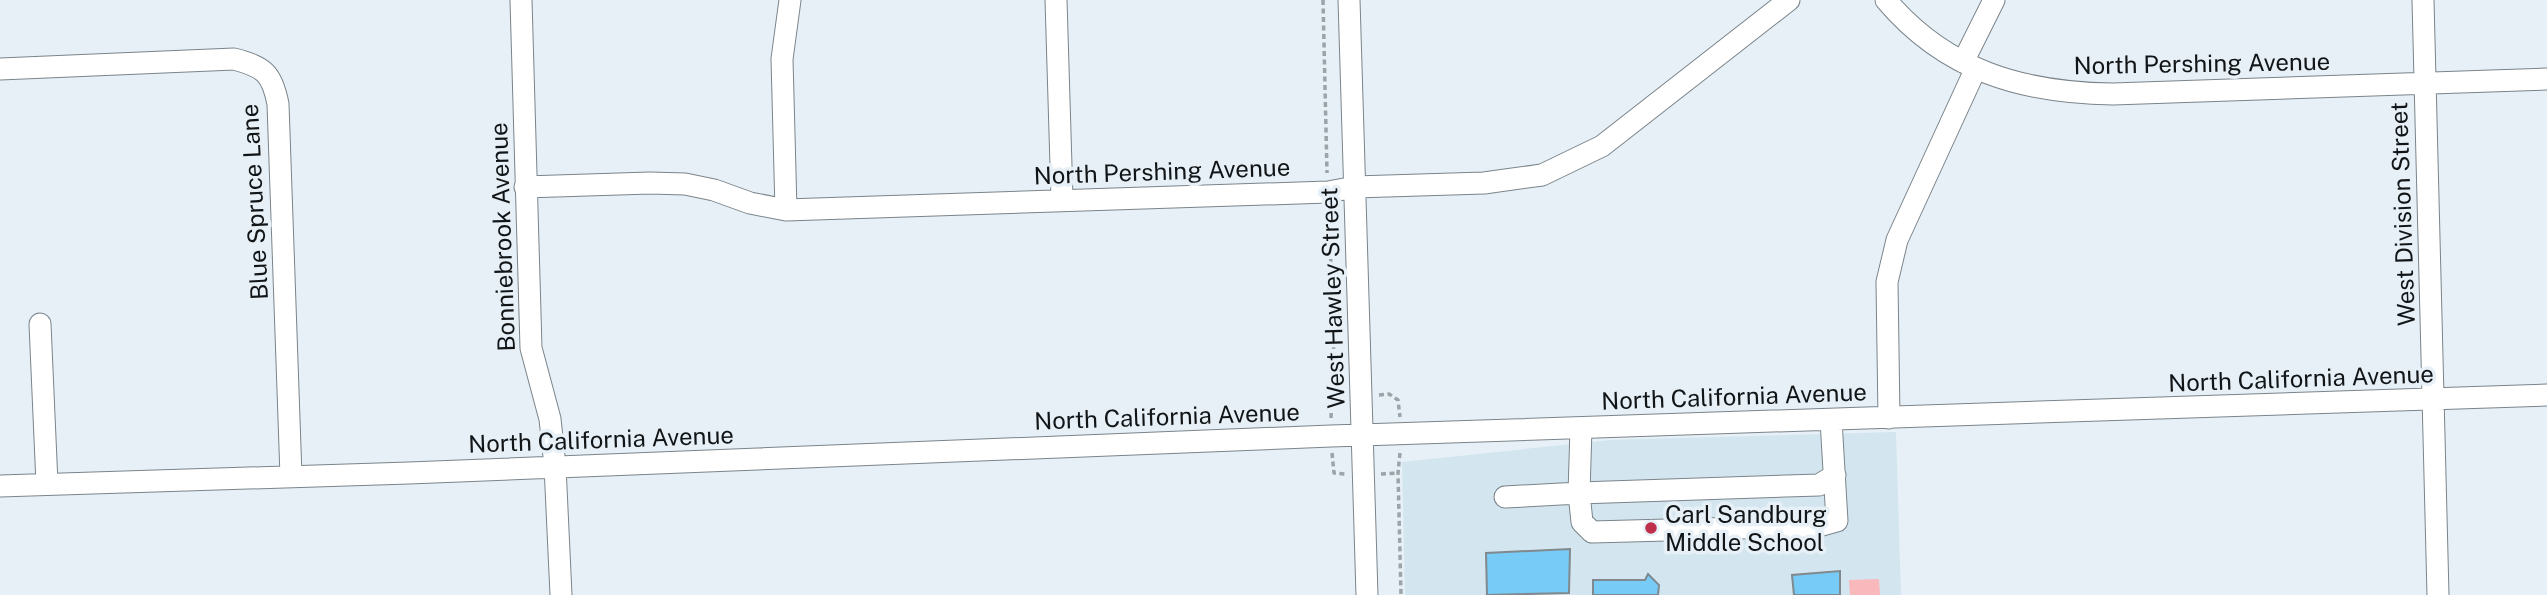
<svg xmlns="http://www.w3.org/2000/svg" width="2547" height="595" font-family="'Public Sans',sans-serif">
  <style>
    .built { fill: #d3e6f0 }
    .green { fill: #f9b8bb }
    .building { fill: #77cbf7; stroke: #7f898e; stroke-width: 2 }
    .lines { fill: none; stroke-linecap: round; stroke-linejoin: round }
    .minor-casing { stroke: #7b848a; stroke-width: 23 }
    .path { stroke: #9ca4a8; stroke-width: 3.5; stroke-dasharray: 5 3.5; stroke-linecap: butt }
    .minor { stroke: #fff; stroke-width: 21 }
    .poi-dot { fill: #c02f4a; stroke: #e6f0f6; stroke-width: 2.5 }
    .labels { text-anchor: middle; dominant-baseline: central; stroke-width: 7; stroke-linejoin: round; paint-order: stroke }
    .street-label { font-size: 24px; fill: #121517; stroke: #e6f0f6 }
    .poi-label { font-size: 24px; fill: #121517; stroke: #e6f0f6; text-anchor: start }
  </style>
  <rect width="100%" height="100%" fill="#e6f0f6"/>
  <path class="built" d="M 1896,432 L 1901,595 L 1405,595 L 1402,462 L 1610,440 Z"/>
  <path class="green" d="M 1879,579 L 1880,595 L 1850,595 L 1849,580 Z"/>
  <path class="building" d="M 1570,549 L 1569,593 L 1487,595 L 1486,553 Z
    M 1840,571 L 1840,595 L 1794,595 L 1792,575 Z
    M 1648,574 L 1659,585 L 1658,595 L 1593,595 L 1593,580 L 1645,580 Z"/>
  <g class="lines">
    <g class="minor-casing">
      <path id="minor" d="M 521,0 L 531,348 L 550,419 L 555,466 L 561,595
        M 1056,0 L 1062,199
        M 1349,0 L 1367,595
        M 1886,0 C 1946,71 2023,93 2113,94 L 2547,79
        M 2423,0 L 2438,595
        M 1963,62 L 1994,0
        M 0,69 L 234,59 C 264,67 272,73 278,104 L 291,476
        M 525,187 L 650,183 L 685,184 L 714,190 L 750,203 L 786,210 L 1328,192 L 1355,187 L 1484,183 L 1542,175 L 1602,146 L 1789,0
        M 786,210 L 782,59 L 790,0
        M 40,324 L 47,484
        M 1889,418 L 1887,282 L 1897,240 L 1976,68
        M 1581,428 L 1579,493 L 1819,485 L 1835,475
        M 0,486 L 409,473 L 1331,436 L 2547,395
        M 1505,497 L 1579,493 L 1582,522 L 1592,532 L 1819,526 L 1837,521 L 1831,420"/>
    </g>
    <path class="path" d="M 1323,0 L 1327,173
      M 1329,208 L 1334,357 L 1332,395 L 1343,395
      M 1379,395 L 1389,394 L 1398,400 L 1400,417
      M 1331,418 L 1332,395
      M 1332,453 L 1334,473 L 1345,474
      M 1400,453 L 1398,473 L 1401,595
      M 1381,474 L 1397,473"/>
    <use href="#minor" class="minor"/>
  </g>
  <circle class="poi-dot" cx="1651" cy="528" r="7"/>
  <g class="labels">
    <g class="street-label">
      <text transform="translate(2202 63) rotate(-1)">North Pershing Avenue</text>
      <text transform="translate(1162 171) rotate(-2)">North Pershing Avenue</text>
      <text transform="translate(254 202) rotate(-93)">Blue Spruce Lane</text>
      <text transform="translate(2402 214) rotate(-92)">West Division Street</text>
      <text transform="translate(502 237) rotate(-92)">Bonniebrook Avenue</text>
      <text transform="translate(1332 298) rotate(-92)">West Hawley Street</text>
      <text transform="translate(2301 378) rotate(-2)">North California Avenue</text>
      <text transform="translate(1734 396) rotate(-2)">North California Avenue</text>
      <text transform="translate(1167 416) rotate(-2)">North California Avenue</text>
      <text transform="translate(601 439) rotate(-2)">North California Avenue</text>
    </g>
    <g class="poi-label">
      <text x="1665" y="514">Carl Sandburg<tspan x="1665" dy="28">Middle School</tspan></text>
    </g>
  </g>
</svg>
